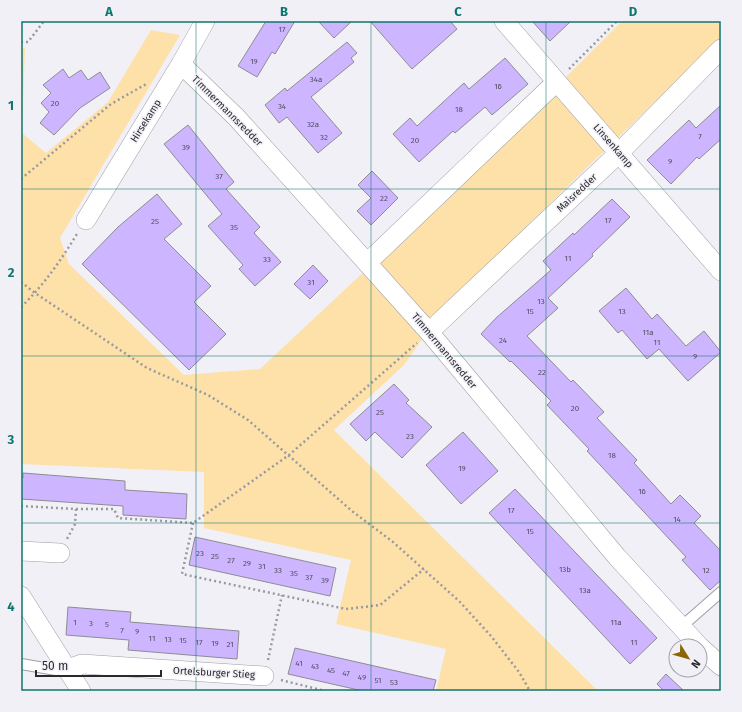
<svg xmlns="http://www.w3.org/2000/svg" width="742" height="712" font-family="'Fira Sans',sans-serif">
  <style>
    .green { fill: #fde1a8 }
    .building { fill: #cdb6ff; stroke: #8d8c91 }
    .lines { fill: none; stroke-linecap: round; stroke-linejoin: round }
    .lane-casing { stroke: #9f9ea4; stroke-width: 12 }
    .street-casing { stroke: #9f9ea4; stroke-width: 20 }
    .path { stroke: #9a999e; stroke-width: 2.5; stroke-dasharray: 2 3; stroke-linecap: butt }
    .lane { stroke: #fff; stroke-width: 10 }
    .street { stroke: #fff; stroke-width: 19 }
    .grid { fill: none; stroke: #0f766e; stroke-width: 1; stroke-opacity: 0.55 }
    .labels { text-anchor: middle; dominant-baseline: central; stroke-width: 3; stroke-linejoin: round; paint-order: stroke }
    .number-label { font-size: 8px; fill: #534d61 }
    .street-label { font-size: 10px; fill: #2a2a2c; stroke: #f2f0f7 }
    .neatline { fill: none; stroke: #0f766e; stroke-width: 1.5 }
    .grid-label { font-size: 13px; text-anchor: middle; font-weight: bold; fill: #0f766e }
  </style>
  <rect width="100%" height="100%" fill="#f2f0f7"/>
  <path class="green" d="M 622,21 L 721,21 L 721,38 L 448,302 L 404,365 L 334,430 L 598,691 L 436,691 L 446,649 L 336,624 L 351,560 L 204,528 L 204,472 L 21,464 L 21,48 L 25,48 L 22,133 L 46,153 L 108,102 L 151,30 L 180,35 L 60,238 L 69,264 L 184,375 L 260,369 L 557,91 L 565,78 Z"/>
  <path class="building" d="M 266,21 L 295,21 L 275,54 L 272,52 L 257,77 L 238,66 Z
    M 318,21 L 352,21 L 334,38 Z
    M 370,21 L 450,21 L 457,29 L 412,69 Z
    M 532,21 L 571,21 L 550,41 Z
    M 347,42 L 357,53 L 351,58 L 354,62 L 311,97 L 342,133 L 318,153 L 287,117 L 279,123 L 265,105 L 285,88 L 287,91 Z
    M 505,58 L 528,84 L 492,115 L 485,107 L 455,133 L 453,131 L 419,162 L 393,134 L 410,118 L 417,126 L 464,83 L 469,89 Z
    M 63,69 L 69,78 L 81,70 L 88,80 L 100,72 L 110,88 L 80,108 L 54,135 L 40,123 L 49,112 L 41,103 L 51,93 L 43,85 Z
    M 721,105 L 721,139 L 699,159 L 697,157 L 671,184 L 647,160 L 689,120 L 696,128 Z
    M 188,125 L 234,182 L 226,189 L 260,227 L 254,233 L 281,262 L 255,286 L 239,269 L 243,265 L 208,226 L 222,214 L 164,144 Z
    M 372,171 L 398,198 L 371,225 L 357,211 L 371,198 L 358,185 Z
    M 157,194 L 182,224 L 164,239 L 211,286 L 194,302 L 226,334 L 189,370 L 82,264 L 118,227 Z
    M 612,199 L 630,217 L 592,254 L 593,256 L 548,298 L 558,308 L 527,336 L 571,382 L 573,380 L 604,412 L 597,418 L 637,460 L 634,463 L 671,504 L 680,495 L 701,516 L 694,523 L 721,551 L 721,580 L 710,590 L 682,560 L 686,557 L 587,451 L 589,449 L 547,405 L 551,401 L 511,361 L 510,362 L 481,334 L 496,318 L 551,270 L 543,261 L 573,233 L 574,235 Z
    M 313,265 L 328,281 L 310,299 L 294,284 Z
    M 626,288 L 652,319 L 657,314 L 686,346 L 704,331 L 721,352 L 688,381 L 659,349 L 647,359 L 622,330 L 618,333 L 599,311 Z
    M 394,384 L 409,400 L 406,403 L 432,427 L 402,458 L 375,432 L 366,441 L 350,424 Z
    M 463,432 L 498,471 L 461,504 L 426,465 Z
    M 23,473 L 125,481 L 125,490 L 187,494 L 186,519 L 123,515 L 123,506 L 21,499 L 21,478 L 23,478 Z
    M 515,489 L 657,638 L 630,664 L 489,513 Z
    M 195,537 L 336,568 L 330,596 L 189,565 Z
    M 68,607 L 131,612 L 130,622 L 239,631 L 237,659 L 128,650 L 129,640 L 66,635 Z
    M 295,648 L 436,680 L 433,691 L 363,691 L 288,674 Z
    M 666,674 L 684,691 L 664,691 L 657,684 Z"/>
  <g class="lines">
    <g class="lane-casing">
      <path id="lane" d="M 681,627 L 721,592
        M 21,664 L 56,670 L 68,669"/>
    </g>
    <g class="street-casing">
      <path id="street" d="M 504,21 L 721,271
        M 181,64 L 237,118 L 429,332 L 617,557 L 699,646
        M 86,220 L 181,64 L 205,21
        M 367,263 L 551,87
        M 429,332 L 619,153 L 721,49
        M 21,551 L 60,553
        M 21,596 L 81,691
        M 700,647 L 721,666
        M 68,669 L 82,664 L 264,676"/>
    </g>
    <path class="path" d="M 21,42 L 28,42 L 44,21
      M 569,69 L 617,21
      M 21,179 L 111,104 L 148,83
      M 21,282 L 35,293 L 147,368 L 208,395 L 248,420 L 352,511 L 393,542 L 459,601 L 491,636 L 519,672 L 530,691
      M 21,307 C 44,285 61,260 77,234
      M 21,506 L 76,509 L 75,524 L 67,539
      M 76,509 L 114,509 L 118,518 L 193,523 L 289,455 L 417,343
      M 193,523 L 182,574 L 346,609 L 380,605 L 424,569
      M 268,660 L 282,595
      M 281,680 L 325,691"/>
    <use href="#lane" class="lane"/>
    <use href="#street" class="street"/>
  </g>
  <path class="grid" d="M 196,21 L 196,691M 371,21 L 371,691M 546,21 L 546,691M 21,189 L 721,189M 21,356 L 721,356M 21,523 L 721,523"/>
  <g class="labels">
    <g class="number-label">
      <text x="282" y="29">17</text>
      <text x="254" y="61">19</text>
      <text x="316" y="79">34a</text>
      <text x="498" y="86">16</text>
      <text x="55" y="103">20</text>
      <text x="282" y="106">34</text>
      <text x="459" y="109">18</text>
      <text x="313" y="124">32a</text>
      <text x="700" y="136">7</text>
      <text x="324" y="137">32</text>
      <text x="415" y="140">20</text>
      <text x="186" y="147">39</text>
      <text x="670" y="161">9</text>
      <text x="219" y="176">37</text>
      <text x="384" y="198">22</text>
      <text x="608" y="220">17</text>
      <text x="155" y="221">25</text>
      <text x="234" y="227">35</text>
      <text x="568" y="258">11</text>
      <text x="267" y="259">33</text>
      <text x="311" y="282">31</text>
      <text x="541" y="301">13</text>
      <text x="530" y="311">15</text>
      <text x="622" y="311">13</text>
      <text x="648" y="332">11a</text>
      <text x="503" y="340">24</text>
      <text x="657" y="342">11</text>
      <text x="695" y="356">9</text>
      <text x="542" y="372">22</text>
      <text x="575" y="408">20</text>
      <text x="380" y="412">25</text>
      <text x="410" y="436">23</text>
      <text x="612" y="455">18</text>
      <text x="462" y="468">19</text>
      <text x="642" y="491">16</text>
      <text x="511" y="510">17</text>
      <text x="677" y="519">14</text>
      <text x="530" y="531">15</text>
      <text x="200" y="553">23</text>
      <text x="215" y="556">25</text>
      <text x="231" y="560">27</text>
      <text x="247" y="563">29</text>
      <text x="262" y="566">31</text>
      <text x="565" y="569">13b</text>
      <text x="278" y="570">33</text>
      <text x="706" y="570">12</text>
      <text x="294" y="573">35</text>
      <text x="309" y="577">37</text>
      <text x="325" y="580">39</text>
      <text x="585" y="590">13a</text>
      <text x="75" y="622">1</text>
      <text x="616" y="622">11a</text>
      <text x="91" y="623">3</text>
      <text x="107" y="624">5</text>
      <text x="122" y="630">7</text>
      <text x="137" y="631">9</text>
      <text x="152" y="638">11</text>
      <text x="168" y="639">13</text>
      <text x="183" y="640">15</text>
      <text x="199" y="642">17</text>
      <text x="634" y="642">11</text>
      <text x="215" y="643">19</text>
      <text x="230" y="644">21</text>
      <text x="299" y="663">41</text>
      <text x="315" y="666">43</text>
      <text x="331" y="670">45</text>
      <text x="346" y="673">47</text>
      <text x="362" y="677">49</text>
      <text x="378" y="680">51</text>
      <text x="394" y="682">53</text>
    </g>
    <g class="street-label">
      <text transform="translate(227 111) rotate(45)">Timmermannsredder</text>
      <text transform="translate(146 121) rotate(-58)">Hirsekamp</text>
      <text transform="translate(613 146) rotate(49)">Linsenkamp</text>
      <text transform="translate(577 193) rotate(-43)">Maisredder</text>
      <text transform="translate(444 351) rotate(50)">Timmermannsredder</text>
      <text transform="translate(214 673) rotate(3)">Ortelsburger Stieg</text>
    </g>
  </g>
  <rect width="742" height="712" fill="none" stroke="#f2f0f7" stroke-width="44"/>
  <g transform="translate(688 658) rotate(127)"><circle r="19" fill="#f2f0f7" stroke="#a2a1a6"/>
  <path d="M0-3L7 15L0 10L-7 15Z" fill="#8a6604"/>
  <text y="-6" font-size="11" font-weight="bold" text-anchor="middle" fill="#2a2a2c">N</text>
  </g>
  <path d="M36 670v6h125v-6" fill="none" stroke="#2a2a2c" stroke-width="2"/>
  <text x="42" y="670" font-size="12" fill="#2a2a2c" stroke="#f2f0f7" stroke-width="3" paint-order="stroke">50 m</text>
  <rect x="22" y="22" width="698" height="668" class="neatline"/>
  <g class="grid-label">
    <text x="109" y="16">A</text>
    <text x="284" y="16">B</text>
    <text x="458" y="16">C</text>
    <text x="633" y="16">D</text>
    <text x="11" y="110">1</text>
    <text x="11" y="277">2</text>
    <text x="11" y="444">3</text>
    <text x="11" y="611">4</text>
  </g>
</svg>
